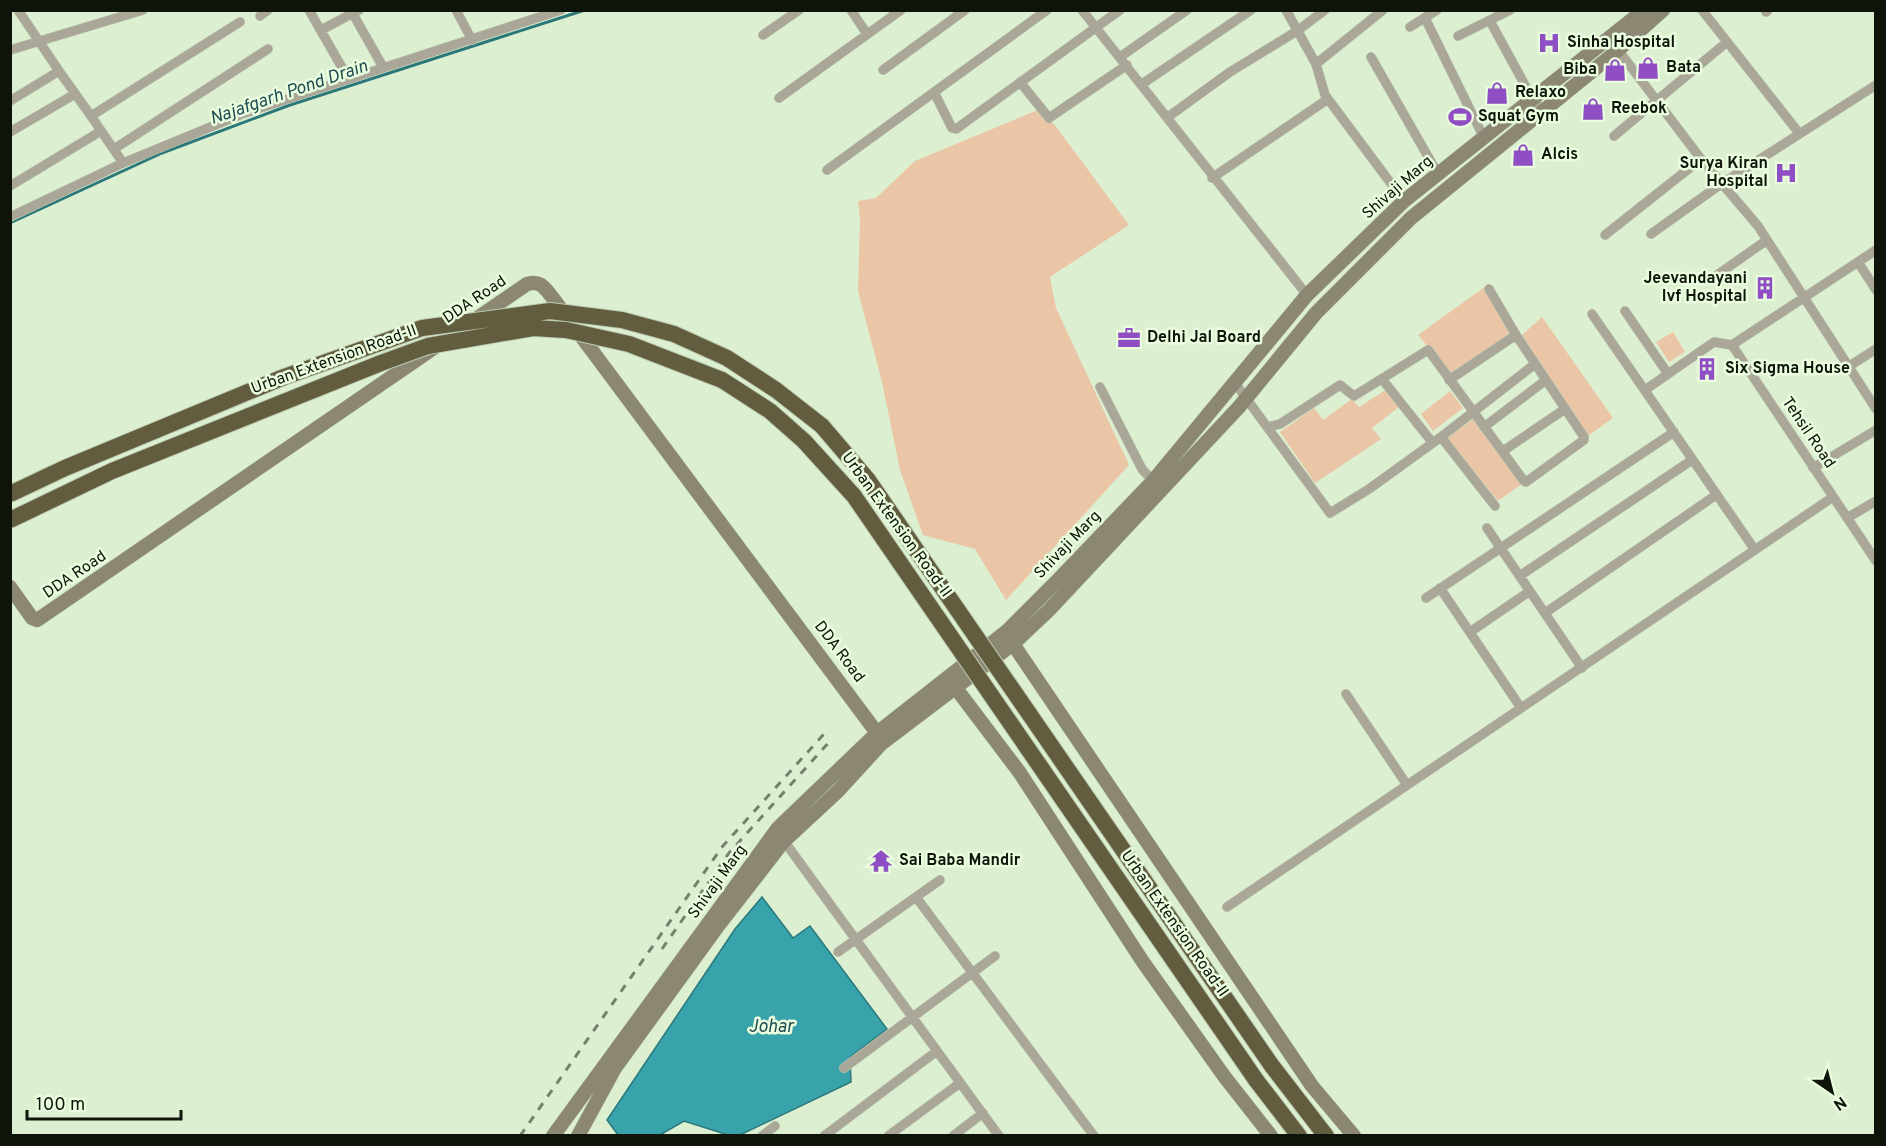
<svg xmlns="http://www.w3.org/2000/svg" width="1886" height="1146" font-family="Overpass,sans-serif">
  <style>
    .green { fill: #eac6a6 }
    .water { fill: #38a3ab; stroke: #2b787a; stroke-width: 1.5 }
    .lines { fill: none; stroke-linecap: round; stroke-linejoin: round }
    .stream { stroke: #2b787a; stroke-width: 3 }
    .street-casing { stroke: #bcccb1; stroke-width: 10 }
    .secondary-casing { stroke: #bcccb1; stroke-width: 15 }
    .highway-casing { stroke: #bcccb1; stroke-width: 18 }
    .street { stroke: #aaa799; stroke-width: 9 }
    .secondary { stroke: #8b8772; stroke-width: 14 }
    .highway { stroke: #635d40; stroke-width: 16 }
    .rail { stroke: #75816d; stroke-width: 3; stroke-dasharray: 8 8; stroke-linecap: butt }
    .highway-bridge-casing { stroke: #bcccb1; stroke-width: 18; stroke-linecap: butt }
    .highway-bridge { stroke: #635d40; stroke-width: 16 }
    .labels { text-anchor: middle; dominant-baseline: central; stroke-width: 5; stroke-linejoin: round; paint-order: stroke }
    .poi-label { font-size: 16px; font-weight: bold; fill: #0e1409; stroke: #eafdde; text-anchor: start }
    .street-label { font-size: 16px; fill: #0e1409; stroke: #eafdde }
    .water-label { font-size: 18px; font-style: italic; fill: #1f4d51; stroke: #eafdde }
  </style>
  <rect width="100%" height="100%" fill="#ddefd1"/>
  <path class="green" d="M 1038,110 L 1054,124 L 1129,225 L 1050,277 L 1056,308 L 1129,465 L 1006,600 L 975,549 L 923,535 L 900,470 L 882,382 L 858,291 L 860,219 L 858,201 L 876,198 L 915,161 Z
    M 1486,286 L 1520,332 L 1454,378 L 1418,335 Z
    M 1542,317 L 1613,418 L 1588,436 L 1521,336 Z
    M 1673,332 L 1685,352 L 1669,362 L 1656,342 Z
    M 1387,389 L 1399,407 L 1372,428 L 1381,439 L 1315,483 L 1280,432 L 1314,408 L 1323,420 L 1352,399 L 1359,407 Z
    M 1450,391 L 1463,408 L 1433,431 L 1421,414 Z
    M 1475,418 L 1523,483 L 1498,501 L 1447,438 Z"/>
  <path class="water" d="M 762,897 L 793,938 L 810,926 L 887,1029 L 850,1057 L 851,1082 L 740,1135 L 728,1135 L 684,1121 L 660,1135 L 618,1135 L 607,1120 L 735,929 Z"/>
  <g class="lines">
    <path class="stream" d="M 10,223 L 162,153 L 290,105 L 585,10"/>
    <g class="street-casing">
      <path id="street" d="M 18,10 L 59,71
        M 309,10 L 348,78
        M 456,10 L 472,40
        M 851,10 L 867,34
        M 1082,10 L 1307,295
        M 1286,10 L 1316,64 L 1325,95 L 1404,201
        M 1702,10 L 1799,133
        M 1766,12 L 1768,10
        M 353,14 L 383,67
        M 260,16 L 268,10
        M 1425,18 L 1484,138
        M 1490,21 L 1532,98 L 1543,111
        M 1410,27 L 1437,10
        M 321,30 L 359,10
        M 763,35 L 799,10
        M 1458,36 L 1510,10
        M 1609,38 L 1701,159 L 1758,226 L 1876,409
        M 10,50 L 143,10
        M 1120,57 L 1187,10
        M 1371,57 L 1438,174
        M 1316,64 L 1383,10
        M 883,70 L 965,10
        M 1020,82 L 1049,118 L 1127,65
        M 1142,84 L 1251,10
        M 934,92 L 952,128 L 956,129 L 1120,10
        M 779,98 L 901,10
        M 10,101 L 59,71 L 91,116 L 240,22
        M 91,116 L 123,163
        M 1168,117 L 1230,72 L 1297,31 L 1325,10
        M 10,132 L 75,94
        M 1614,136 L 1727,42
        M 114,149 L 268,49
        M 827,170 L 1047,10
        M 1212,178 L 1328,99
        M 10,186 L 101,131
        M 10,217 L 123,163 L 242,114 L 561,10
        M 1651,234 L 1721,184 L 1876,85
        M 1605,235 L 1701,159
        M 1858,262 L 1876,290
        M 1710,280 L 1767,240
        M 1489,289 L 1516,335
        M 1625,311 L 1668,374
        M 1592,314 L 1755,550
        M 1732,345 L 1876,561
        M 1732,345 L 1876,250
        M 1848,367 L 1876,349
        M 1382,379 L 1432,442
        M 1235,383 L 1330,513 L 1369,489 L 1441,437 L 1535,364
        M 1100,387 L 1142,469 L 1153,481
        M 1645,390 L 1714,342 L 1732,345
        M 1268,427 L 1280,424 L 1340,385 L 1354,396 L 1428,350 L 1429,351 L 1524,481 L 1526,482 L 1584,440 L 1584,437 L 1516,335 L 1449,380
        M 1484,427 L 1546,380
        M 1441,437 L 1495,506
        M 1503,451 L 1565,409
        M 1813,468 L 1876,430
        M 1847,518 L 1876,501
        M 1487,528 L 1582,668
        M 1521,575 L 1692,460
        M 1440,588 L 1521,708
        M 1426,598 L 1674,432
        M 1545,613 L 1716,495
        M 1470,632 L 1530,591
        M 1346,694 L 1407,785
        M 784,841 L 999,1136
        M 916,897 L 1094,1136
        M 1227,907 L 1833,497
        M 838,952 L 940,880
        M 844,1068 L 995,956
        M 762,1136 L 775,1126
        M 824,1136 L 937,1051
        M 888,1136 L 960,1083
        M 953,1136 L 983,1113"/>
    </g>
    <g class="secondary-casing">
      <path id="secondary" d="M 10,587 L 32,618 L 37,620 L 43,616 L 527,284 C 540,280 544,287 552,297 L 877,733
        M 1013,644 L 1312,1086 L 1354,1136
        M 955,687 L 1020,773 L 1143,962 L 1224,1076 L 1271,1136
        M 553,1136 L 778,828 L 877,733 L 1007,631 L 1059,579 L 1153,481 L 1307,295 L 1404,201 L 1644,10
        M 578,1136 L 615,1068 L 718,926 L 784,841 L 838,791 L 881,744 L 1013,644 L 1049,610 L 1239,407 L 1316,313 L 1411,218 L 1617,51 L 1663,10"/>
    </g>
    <g class="highway-casing">
      <path id="highway" d="M 1272,1066 L 1326,1136
        M 1256,1080 L 1299,1136"/>
    </g>
    <use href="#street" class="street"/>
    <use href="#secondary" class="secondary"/>
    <use href="#highway" class="highway"/>
    <path class="rail" d="M 662,949 L 729,853 L 831,740
      M 520,1136 L 722,847 L 824,734"/>
    <g class="highway-bridge-casing">
      <path id="highway-bridge" d="M 10,494 L 65,468 L 284,377 L 422,328 L 550,311 L 622,320 L 674,334 L 727,358 L 776,390 L 822,426 L 868,480 L 1272,1066
        M 10,520 L 112,471 L 381,363 L 428,346 L 533,328 L 566,330 L 629,344 L 722,380 L 770,411 L 804,441 L 854,496 L 1256,1080"/>
    </g>
    <use href="#highway-bridge" class="highway-bridge"/>
  </g>
  <defs>
    <g id="hospital-bare" transform="scale(1.8)"><path d="M-5-5h3v3.5h4V-5h3V5h-3V1.5h-4V5h-3Z" fill="#8f4ec3" stroke="#eafdde" stroke-width="2.5" paint-order="stroke"/></g>
    <g id="shop-bare" transform="scale(1.8)"><path d="M-5-2.5h2.3a2.7 3.5 0 0 1 5.4 0H5L5.5 6h-11ZM-1.5-2.5h3a1.5 2.3 0 0 0-3 0Z" fill="#8f4ec3" stroke="#eafdde" stroke-width="2.5" paint-order="stroke"/></g>
    <g id="stadium-bare" transform="scale(1.8)"><path d="M0-5a6.5 5 0 1 0 0 10a6.5 5 0 1 0 0-10ZM-3.5-1.8h7v3.6h-7Z" fill="#8f4ec3" stroke="#eafdde" stroke-width="2.5" paint-order="stroke"/></g>
    <g id="building-bare" transform="scale(1.8)"><path d="M-4-6H4V6H1V3H-1V6H-4ZM-2.5-4.3h1.7v1.8h-1.7ZM.8-4.3h1.7v1.8H.8ZM-2.5-1h1.7V.8h-1.7ZM.8-1h1.7V.8H.8Z" fill="#8f4ec3" stroke="#eafdde" stroke-width="2.5" paint-order="stroke"/></g>
    <g id="office-bare" transform="scale(1.8)"><path d="M-6-3h4V-5.5h4V-3h4V5H-6ZM-1-4.5V-3h2v-1.5ZM-6 0V1H6V0Z" fill="#8f4ec3" stroke="#eafdde" stroke-width="2.5" paint-order="stroke"/></g>
    <g id="temple-bare" transform="scale(1.8)"><path d="M0-6L5-2H3V0L6.5 2.5H4V6H1.5V3h-3V6H-4V2.5H-6.5L-3 0V-2H-5Z" fill="#8f4ec3" stroke="#eafdde" stroke-width="2.5" paint-order="stroke"/></g>
  </defs>
  <g fill-rule="evenodd">
    <use href="#hospital-bare" x="1549" y="43"/>
    <use href="#shop-bare" x="1648" y="68"/>
    <use href="#shop-bare" x="1615" y="70"/>
    <use href="#shop-bare" x="1497" y="93"/>
    <use href="#shop-bare" x="1593" y="109"/>
    <use href="#stadium-bare" x="1460" y="117"/>
    <use href="#shop-bare" x="1523" y="155"/>
    <use href="#hospital-bare" x="1786" y="173"/>
    <use href="#building-bare" x="1765" y="288"/>
    <use href="#office-bare" x="1129" y="338"/>
    <use href="#building-bare" x="1707" y="369"/>
    <use href="#temple-bare" x="881" y="861"/>
  </g>
  <g class="labels">
    <g class="poi-label">
      <text x="1567" y="43">Sinha Hospital</text>
      <text x="1666" y="68">Bata</text>
      <text x="1597" y="70" text-anchor="end">Biba</text>
      <text x="1515" y="93">Relaxo</text>
      <text x="1611" y="109">Reebok</text>
      <text x="1478" y="117">Squat Gym</text>
      <text x="1541" y="155">Alcis</text>
      <text x="1768" y="164" text-anchor="end">Surya Kiran<tspan x="1768" dy="18">Hospital</tspan></text>
      <text x="1747" y="279" text-anchor="end">Jeevandayani<tspan x="1747" dy="18">Ivf Hospital</tspan></text>
      <text x="1147" y="338">Delhi Jal Board</text>
      <text x="1725" y="369">Six Sigma House</text>
      <text x="899" y="861">Sai Baba Mandir</text>
    </g>
    <g class="street-label">
      <text transform="translate(1398 188) rotate(-41)">Shivaji Marg</text>
      <text transform="translate(475 300) rotate(-34)">DDA Road</text>
      <text transform="translate(334 360) rotate(-20)">Urban Extension Road-II</text>
      <text transform="translate(1808 433) rotate(56)">Tehsil Road</text>
      <text transform="translate(896 525) rotate(54)">Urban Extension Road-II</text>
      <text transform="translate(1068 545) rotate(-46)">Shivaji Marg</text>
      <text transform="translate(75 575) rotate(-34)">DDA Road</text>
      <text transform="translate(839 652) rotate(53)">DDA Road</text>
      <text transform="translate(718 882) rotate(-54)">Shivaji Marg</text>
      <text transform="translate(1174 924) rotate(55)">Urban Extension Road-II</text>
    </g>
    <g class="water-label">
      <text transform="translate(289 93) rotate(-19)">Najafgarh Pond Drain</text>
      <text x="771" y="1027">Johar</text>
    </g>
  </g>
  <rect width="1886" height="1146" fill="none" stroke="#0e1409" stroke-width="24"/>
  <g transform="translate(1832 1092) rotate(145)" stroke="#eafdde" stroke-width="4.5" paint-order="stroke">
  <path d="M0-4.5L10 22L0 15L-10 22Z" fill="#0e1409"/>
  <text y="-9" font-size="16" font-weight="bold" text-anchor="middle" fill="#0e1409">N</text>
  </g>
  <path d="M27 1110v9h154v-9" fill="none" stroke="#0e1409" stroke-width="3"/>
  <text x="36" y="1110" font-size="18" fill="#0e1409" stroke="#eafdde" stroke-width="4.5" paint-order="stroke">100 m</text>
</svg>
